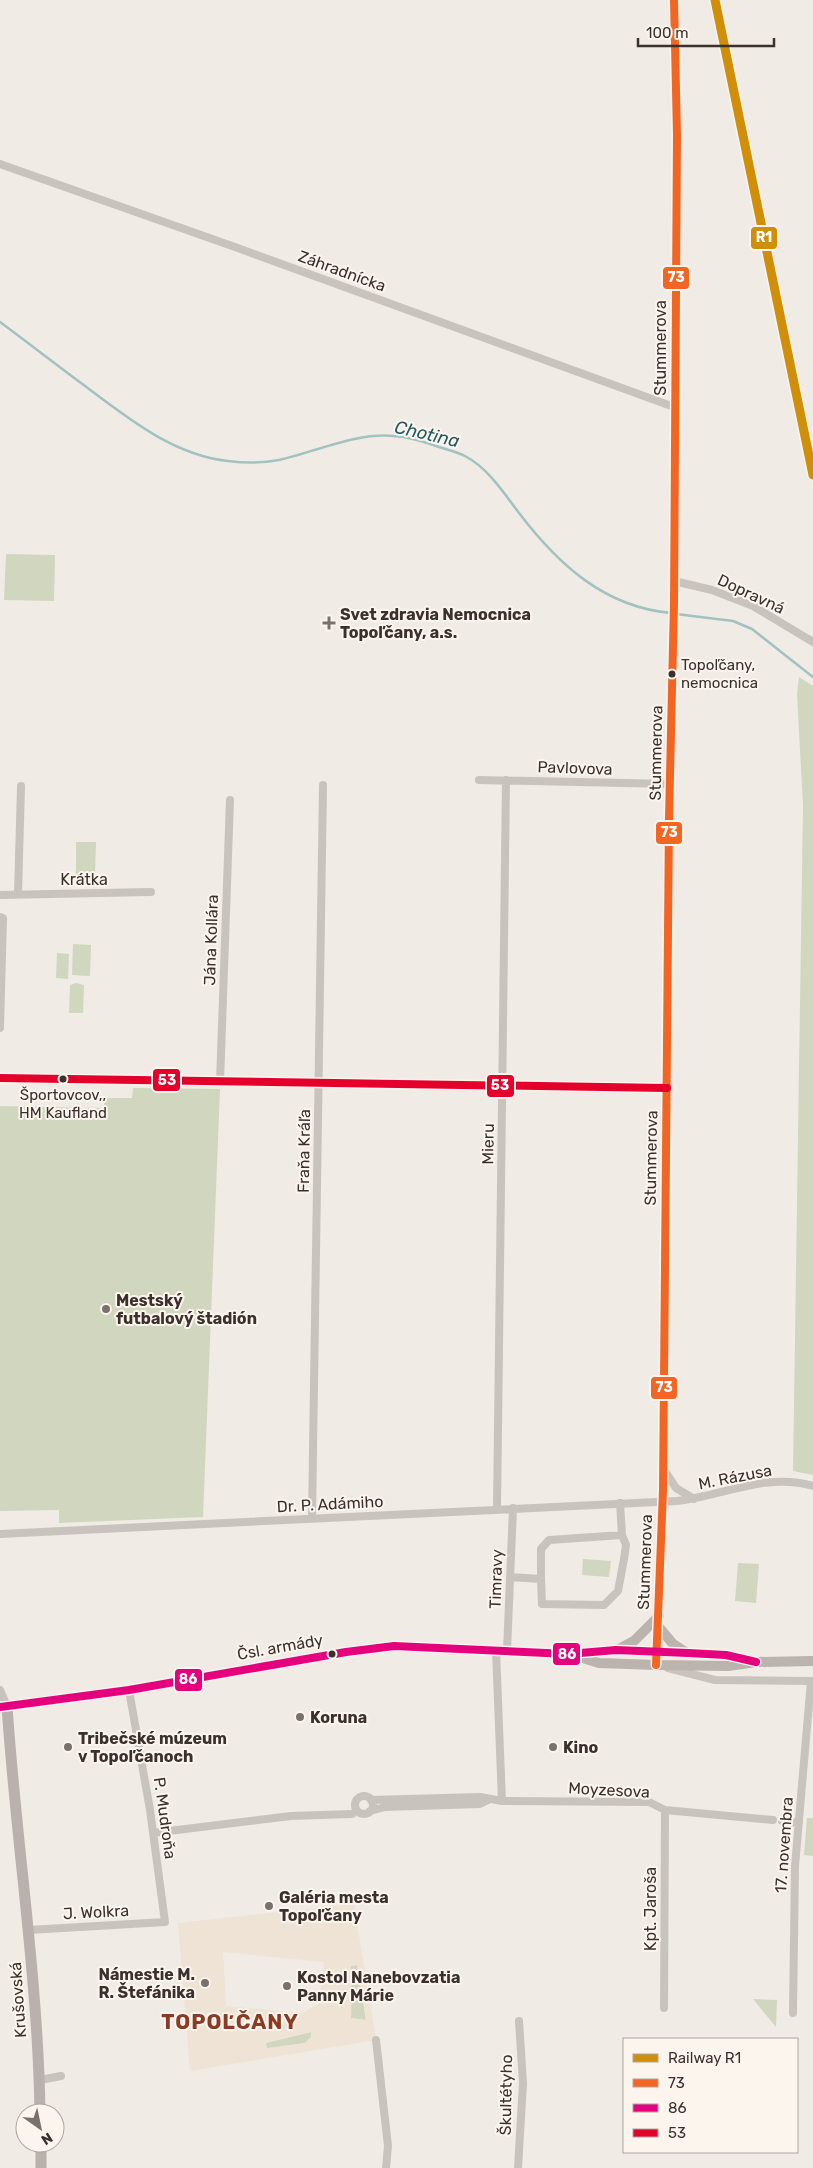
<svg xmlns="http://www.w3.org/2000/svg" width="813" height="2168" font-family="Rubik,sans-serif">
  <style>
    .green { fill: #d1d6bf }
    .plaza { fill: #eee3d5; fill-rule: evenodd }
    .lines { fill: none; stroke-linecap: round; stroke-linejoin: round }
    .stream { stroke: #a1c2c1; stroke-width: 2.5 }
    .minor { stroke: #c9c3be; stroke-width: 8 }
    .tertiary { stroke: #c9c3be; stroke-width: 9 }
    .secondary { stroke: #bab3ae; stroke-width: 10 }
    .primary { stroke: #b8b1ad; stroke-width: 11 }
    .bus-1-casing { stroke: #fbf5ee; stroke-width: 11 }
    .bus-2-casing { stroke: #fbf5ee; stroke-width: 11 }
    .bus-3-casing { stroke: #fbf5ee; stroke-width: 11 }
    .bus-1 { stroke: #f26522; stroke-width: 8 }
    .bus-2 { stroke: #e5007d; stroke-width: 8 }
    .bus-3 { stroke: #e4002b; stroke-width: 8 }
    .rail-1-casing { stroke: #fbf5ee; stroke-width: 12 }
    .rail-1 { stroke: #d18e09; stroke-width: 9 }
    .poi-dot { fill: #7a716c; stroke: #fbf5ee; stroke-width: 2 }
    .bus-dot { fill: #3b302b; stroke: #fbf5ee; stroke-width: 2 }
    .labels { text-anchor: middle; dominant-baseline: central; stroke-width: 4; stroke-linejoin: round; paint-order: stroke }
    .bus-label { font-size: 15px; fill: #3b302b; stroke: #fbf5ee; text-anchor: start }
    .street-label { font-size: 16px; fill: #3b302b; stroke: #fbf5ee }
    .poi-label { font-size: 16px; font-weight: bold; fill: #3b302b; stroke: #fbf5ee; text-anchor: start }
    .water-label { font-size: 18px; font-style: italic; fill: #1f5a5e; stroke: #fbf5ee }
    .district-label { font-size: 21px; font-weight: bold; letter-spacing: 1px; fill: #8c3b22; stroke: #fbf5ee }
    .line-badge { stroke: #fbf5ee; stroke-width: 2 }
    .badge-label { font-size: 14px; text-anchor: middle; font-weight: bold; fill: #fff }
  </style>
  <rect width="100%" height="100%" fill="#f0ebe5"/>
  <path class="green" d="M 6,554 L 55,555 L 54,601 L 4,600 Z
    M 799,677 L 813,686 L 813,1475 L 793,1471 L 803,805 L 797,694 Z
    M 76,842 L 96,842 L 95,877 L 76,877 Z
    M 73,944 L 91,945 L 90,976 L 72,975 Z
    M 57,953 L 69,954 L 68,979 L 56,978 Z
    M 76,983 L 84,985 L 83,1013 L 69,1013 L 70,985 Z
    M 133,1088 L 220,1089 L 203,1517 L 59,1523 L 59,1510 L 0,1511 L 0,1106 L 104,1108 L 104,1098 L 132,1098 Z
    M 583,1559 L 611,1561 L 609,1577 L 582,1575 Z
    M 738,1563 L 759,1564 L 756,1603 L 735,1601 Z
    M 807,1818 L 813,1818 L 813,1856 L 804,1855 Z
    M 357,1965 L 366,2020 L 350,2018 C 352,2007 349,1970 351,1966 Z
    M 753,1999 L 777,2000 L 776,2027 Z
    M 311,2032 L 311,2037 L 305,2043 L 267,2049 L 265,2043 Z"/>
  <path class="plaza" d="M 354,1904 L 376,2040 L 190,2071 L 178,1923 ZM 223,1952 L 324,1962 L 319,2004 L 302,2013 L 226,2006 ZM 357,1965 L 366,2019 L 365,2020 L 351,2018 L 352,1989 L 349,1970 L 351,1966 ZM 311,2032 L 311,2037 L 305,2043 L 267,2048 L 266,2043 Z"/>
  <g class="lines">
    <path class="stream" d="M 0,322 C 27,342 54,363 81,383 C 125,416 172,455 228,461 C 244,463 264,463 279,460 C 315,452 357,432 394,436 C 409,437 425,442 439,447 C 448,450 457,452 465,456 C 488,468 504,493 519,513 C 558,564 604,607 671,613
      M 676,614 L 733,621 L 752,629 L 813,677"/>
    <path class="minor" d="M 0,164 L 235,247 L 674,407
      M 674,581 L 712,590 L 753,606 L 813,642
      M 479,780 L 670,784
      M 18,894 L 21,786
      M 0,895 L 151,892
      M 0,917 L 3,918 L 0,1028
      M 0,1078 L 667,1088
      M 220,1082 L 230,800
      M 663,1468 L 676,1488 L 694,1499
      M 497,1509 L 506,780
      M 312,1518 L 323,785
      M 0,1534 L 677,1501 C 723,1496 766,1472 813,1486
      M 510,1577 L 541,1579 L 542,1604 L 604,1605 L 618,1591 L 624,1559 L 626,1545 L 622,1535 L 620,1503
      M 541,1579 L 541,1549 L 549,1540 L 622,1535
      M 496,1651 L 502,1801
      M 507,1651 L 513,1508
      M 668,1668 L 715,1680 L 813,1681
      M 0,1690 L 7,1706
      M355 1805a9 9 0 1 1 18 0a9 9 0 1 1-18 0Z
      M 371,1800 L 480,1797 L 502,1801 L 649,1802 L 665,1810 L 773,1820
      M 370,1811 L 385,1807 L 480,1804 L 488,1800
      M 782,1821 L 799,1823
      M 153,1833 L 291,1816 L 352,1814
      M 29,1930 L 165,1922 L 150,1810 L 129,1690
      M 664,2008 L 665,1810
      M 793,2013 L 795,1866 L 811,1681
      M 376,2040 L 388,2146 L 386,2168
      M 40,2080 L 61,2076
      M 518,2168 L 523,2083 L 519,2021"/>
    <path class="tertiary" d="M 658,1622 L 663,1491 L 669,819 L 674,581 L 677,135 L 674,0"/>
    <path class="secondary" d="M 658,1626 L 673,1644 L 687,1653
      M 617,1650 L 634,1641 L 659,1616
      M 573,1655 L 599,1663 L 656,1665 L 728,1666 L 756,1662 L 813,1661
      M 657,1657 L 658,1626
      M 7,1706 L 129,1690 L 346,1652 L 394,1646 L 568,1654 L 616,1650 L 688,1653 L 726,1655 L 756,1662"/>
    <path class="primary" d="M 0,1707 L 7,1706 C 16,1842 38,1977 40,2113
      M 41,2143 L 41,2168"/>
    <g class="bus-1-casing">
      <path id="bus-1" d="M 656,1665 L 663,1491 L 669,819 L 674,603 L 677,135 L 674,0"/>
    </g>
    <g class="bus-2-casing">
      <path id="bus-2" d="M 0,1707 L 129,1690 L 346,1652 L 394,1646 L 568,1654 L 616,1650 L 688,1653 L 726,1655 L 756,1662"/>
    </g>
    <g class="bus-3-casing">
      <path id="bus-3" d="M 0,1078 L 667,1088"/>
    </g>
    <use href="#bus-1" class="bus-1"/>
    <use href="#bus-2" class="bus-2"/>
    <use href="#bus-3" class="bus-3"/>
    <g class="rail-1-casing">
      <path id="rail-1" d="M 715,0 L 813,475"/>
    </g>
    <use href="#rail-1" class="rail-1"/>
  </g>
  <g class="poi-dot">
    <path d="M326.5 615.5h5v5h5v5h-5v5h-5v-5h-5v-5h5z"/>
    <circle cx="106" cy="1309" r="5"/>
    <circle cx="300" cy="1717" r="5"/>
    <circle cx="68" cy="1747" r="5"/>
    <circle cx="553" cy="1747" r="5"/>
    <circle cx="269" cy="1906" r="5"/>
    <circle cx="205" cy="1983" r="5"/>
    <circle cx="287" cy="1986" r="5"/>
  </g>
  <g class="bus-dot">
    <circle cx="672" cy="674" r="4.5"/>
    <circle cx="63" cy="1079" r="4.5"/>
    <circle cx="332" cy="1654" r="4.5"/>
  </g>
  <g class="labels">
    <g class="bus-label">
      <text x="681" y="665">Topoľčany,<tspan x="681" dy="18">nemocnica</tspan></text>
      <text x="63" y="1095" text-anchor="middle">Športovcov,,<tspan x="63" dy="18">HM Kaufland</tspan></text>
    </g>
    <g class="street-label">
      <text transform="translate(342 271) rotate(20)">Záhradnícka</text>
      <text transform="translate(660 348) rotate(-90)">Stummerova</text>
      <text transform="translate(751 594) rotate(25)">Dopravná</text>
      <text transform="translate(656 753) rotate(-89)">Stummerova</text>
      <text transform="translate(575 768) rotate(2)">Pavlovova</text>
      <text x="84" y="879">Krátka</text>
      <text transform="translate(211 940) rotate(-88)">Jána Kollára</text>
      <text transform="translate(488 1144) rotate(-89)">Mieru</text>
      <text transform="translate(304 1151) rotate(-89)">Fraňa Kráľa</text>
      <text transform="translate(651 1158) rotate(-89)">Stummerova</text>
      <text transform="translate(735 1477) rotate(-11)">M. Rázusa</text>
      <text transform="translate(330 1504) rotate(-3)">Dr. P. Adámiho</text>
      <text transform="translate(645 1562) rotate(-88)">Stummerova</text>
      <text transform="translate(496 1579) rotate(-88)">Timravy</text>
      <text transform="translate(280 1647) rotate(-10)">Čsl. armády</text>
      <text transform="translate(609 1790) rotate(3)">Moyzesova</text>
      <text transform="translate(165 1818) rotate(82)">P. Mudroňa</text>
      <text transform="translate(784 1845) rotate(-86)">17. novembra</text>
      <text transform="translate(650 1909) rotate(-90)">Kpt. Jaroša</text>
      <text transform="translate(96 1912) rotate(-3)">J. Wolkra</text>
      <text transform="translate(18 2000) rotate(-94)">Krušovská</text>
      <text transform="translate(506 2095) rotate(-89)">Škultétyho</text>
    </g>
    <g class="poi-label">
      <text x="340" y="614">Svet zdravia Nemocnica<tspan x="340" dy="18">Topoľčany, a.s.</tspan></text>
      <text x="116" y="1300">Mestský<tspan x="116" dy="18">futbalový štadión</tspan></text>
      <text x="310" y="1717">Koruna</text>
      <text x="78" y="1738">Tribečské múzeum<tspan x="78" dy="18">v Topoľčanoch</tspan></text>
      <text x="563" y="1747">Kino</text>
      <text x="279" y="1897">Galéria mesta<tspan x="279" dy="18">Topoľčany</tspan></text>
      <text x="195" y="1974" text-anchor="end">Námestie M.<tspan x="195" dy="18">R. Štefánika</tspan></text>
      <text x="297" y="1977">Kostol Nanebovzatia<tspan x="297" dy="18">Panny Márie</tspan></text>
    </g>
    <g class="water-label">
      <text transform="translate(427 434) rotate(13)">Chotina</text>
    </g>
    <g class="district-label">
      <text x="230" y="2021">TOPOĽČANY</text>
    </g>
  </g>
  <g class="line-badge">
    <rect x="750" y="226" width="28" height="24" rx="5" fill="#d18e09"/>
    <rect x="662" y="266" width="28" height="24" rx="5" fill="#f26522"/>
    <rect x="655" y="821" width="28" height="24" rx="5" fill="#f26522"/>
    <rect x="152" y="1068" width="29" height="24" rx="5" fill="#e4002b"/>
    <rect x="486" y="1074" width="29" height="24" rx="5" fill="#e4002b"/>
    <rect x="650" y="1376" width="28" height="24" rx="5" fill="#f26522"/>
    <rect x="552" y="1642" width="29" height="24" rx="5" fill="#e5007d"/>
    <rect x="174" y="1668" width="29" height="24" rx="5" fill="#e5007d"/>
  </g>
  <g class="badge-label">
    <text x="764" y="242">R1</text>
    <text x="676" y="282">73</text>
    <text x="669" y="837">73</text>
    <text x="167" y="1085">53</text>
    <text x="500" y="1090">53</text>
    <text x="664" y="1392">73</text>
    <text x="567" y="1659">86</text>
    <text x="188" y="1684">86</text>
  </g>
  <rect x="623" y="2038" width="175" height="115" fill="#fbf5ee" stroke="#aea6a0"/>
  <rect x="633" y="2054" width="25" height="8" fill="#d18e09" stroke="#aea6a0"/>
  <text x="668" y="2063" font-size="15" fill="#3b302b">Railway R1</text>
  <rect x="633" y="2079" width="25" height="8" fill="#f26522" stroke="#aea6a0"/>
  <text x="668" y="2088" font-size="15" fill="#3b302b">73</text>
  <rect x="633" y="2104" width="25" height="8" fill="#e5007d" stroke="#aea6a0"/>
  <text x="668" y="2113" font-size="15" fill="#3b302b">86</text>
  <rect x="633" y="2129" width="25" height="8" fill="#e4002b" stroke="#aea6a0"/>
  <text x="668" y="2138" font-size="15" fill="#3b302b">53</text>
  <g transform="translate(40 2128) rotate(147)"><circle r="24" fill="#fbf5ee" stroke="#aea6a0"/>
  <path d="M0-4L9 19L0 12L-9 19Z" fill="#7a716c"/>
  <text y="-8" font-size="14" font-weight="bold" text-anchor="middle" fill="#3b302b">N</text>
  </g>
  <path d="M638 38v8h136v-8" fill="none" stroke="#3b302b" stroke-width="2.5"/>
  <text x="646" y="38" font-size="15" fill="#3b302b" stroke="#fbf5ee" stroke-width="4" paint-order="stroke">100 m</text>
</svg>
